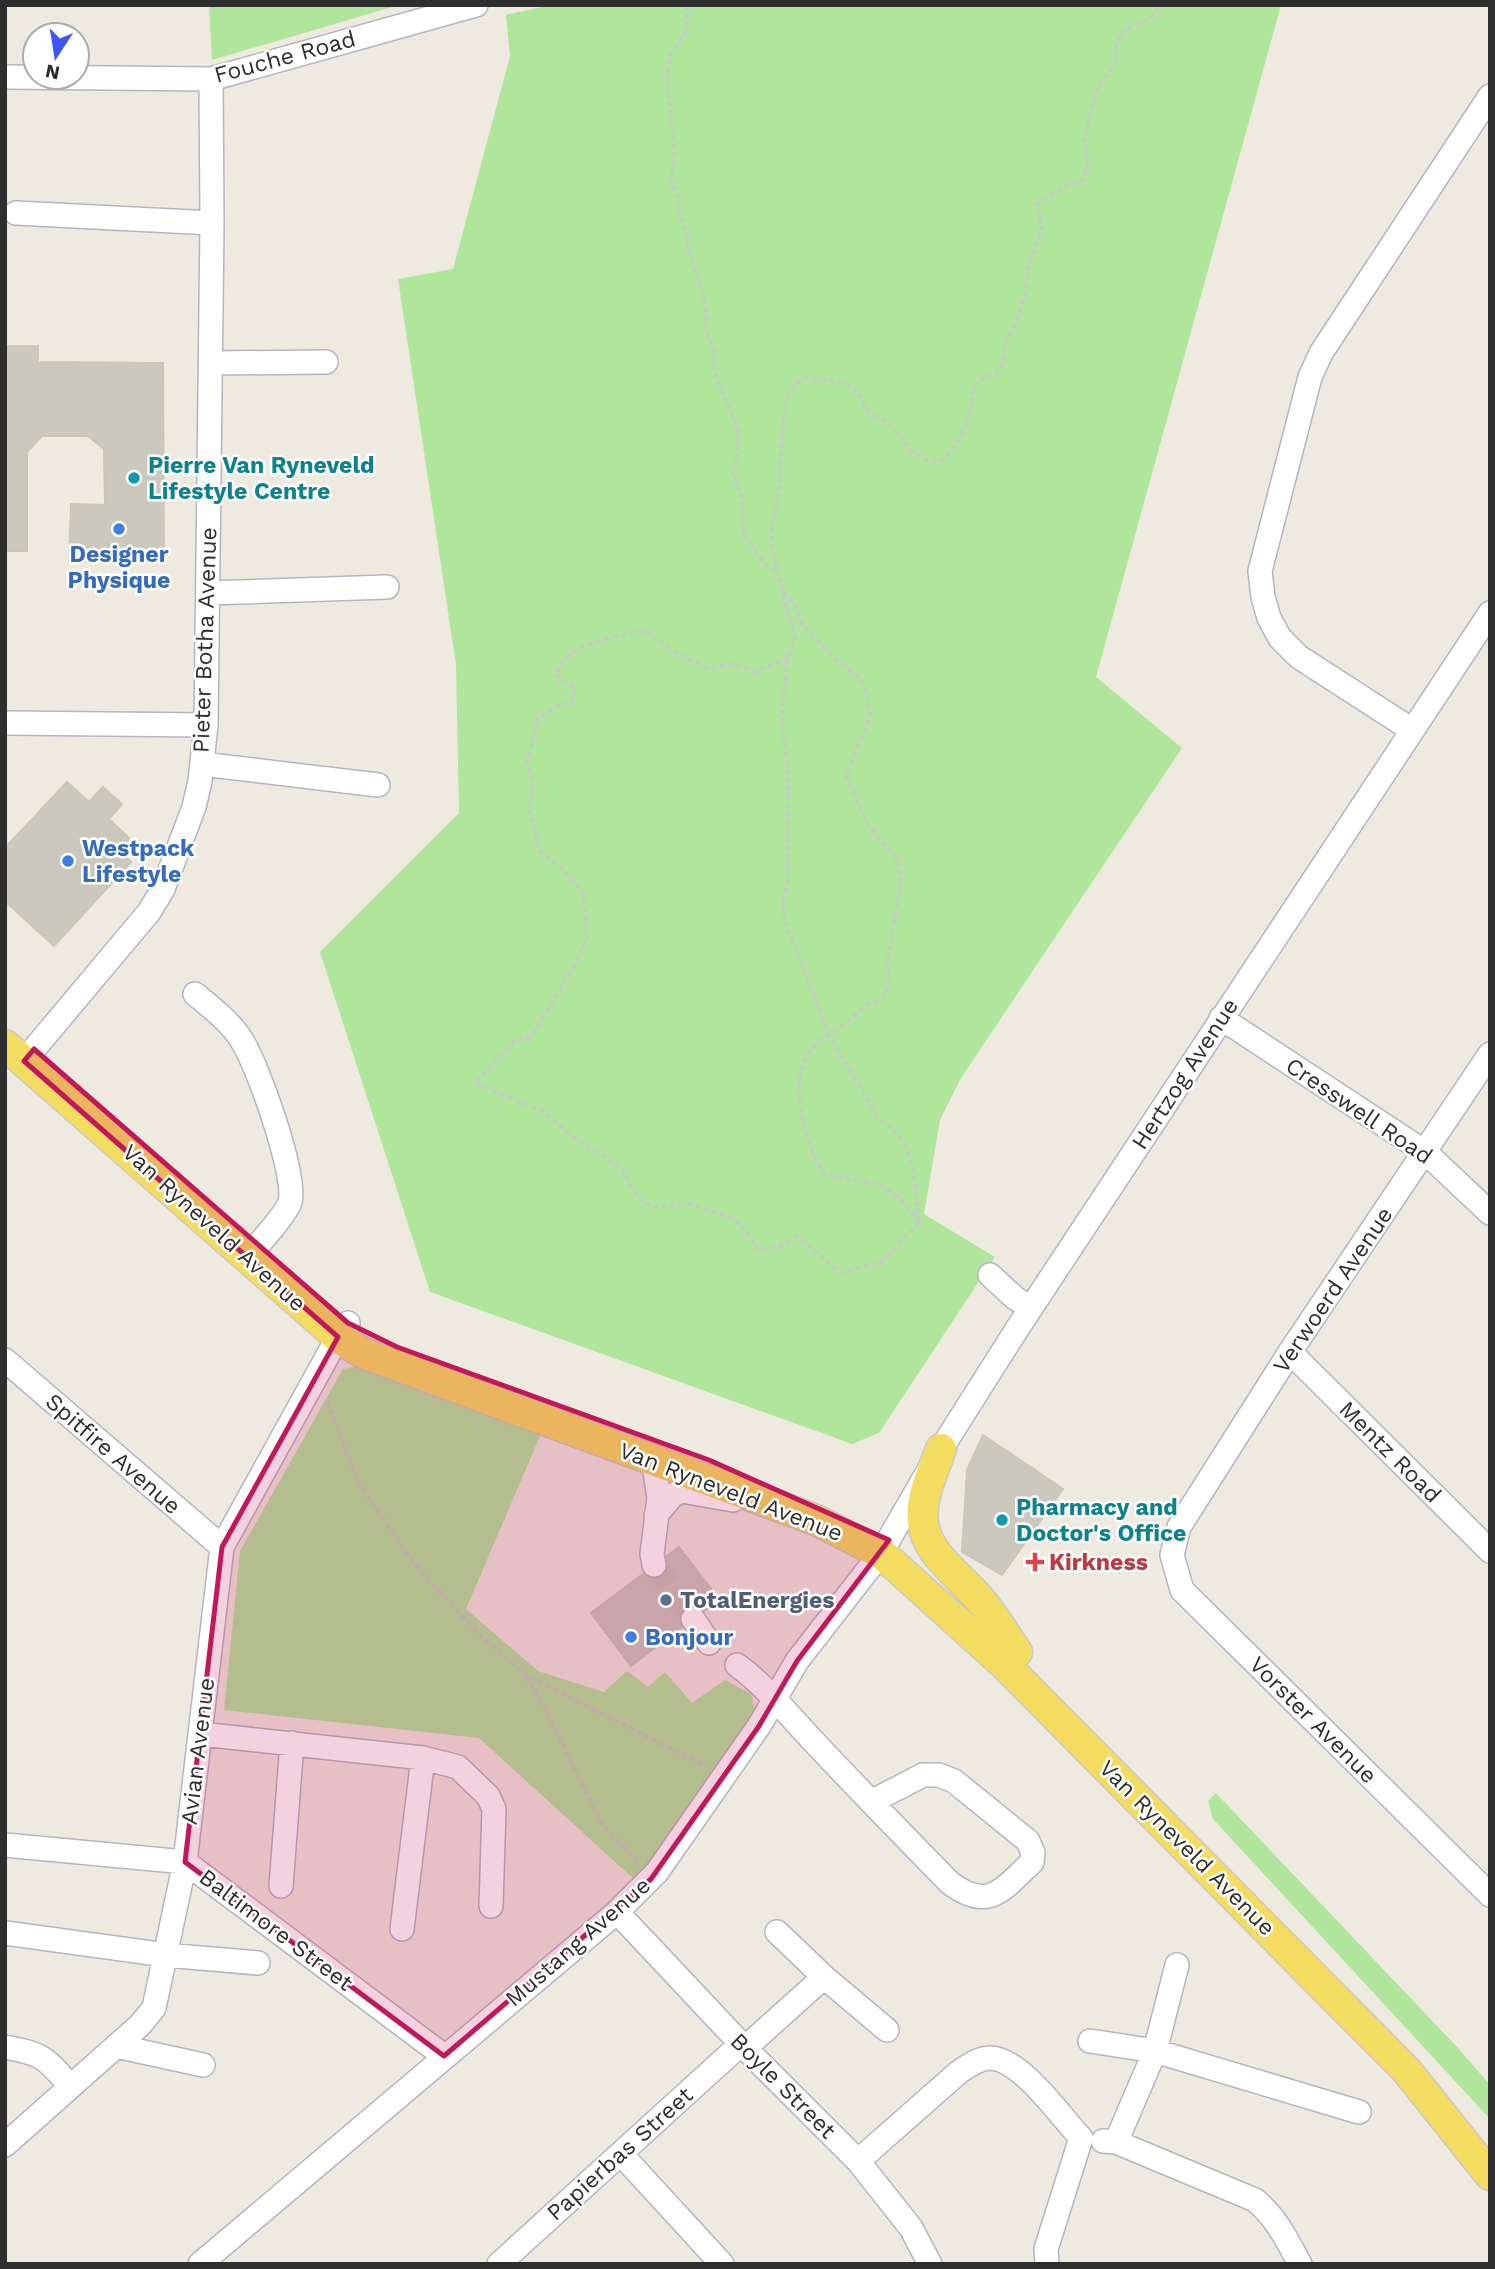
<svg xmlns="http://www.w3.org/2000/svg" width="1495" height="2269" font-family="'Work Sans',sans-serif">
  <style>
    .green { fill: #b0e69c }
    .building { fill: #cbc8be; stroke: #cbc6b9; stroke-width: 2 }
    .lines { fill: none; stroke-linecap: round; stroke-linejoin: round }
    .minor-tunnel { stroke: #c8c4bc; stroke-width: 23; stroke-dasharray: 23 11; stroke-linecap: butt }
    .minor-casing { stroke: #b4b5c1; stroke-width: 26 }
    .major-casing { stroke: #c9c9c9; stroke-width: 33 }
    .path { stroke: #c9c9c9; stroke-width: 3.5; stroke-dasharray: 5 3.5; stroke-linecap: butt }
    .minor { stroke: #fff; stroke-width: 23 }
    .major { stroke: #f4dc60; stroke-width: 30 }
    .marked { fill: #c2185b; fill-opacity: 0.2; stroke: #c2185b; stroke-width: 5; stroke-linejoin: round }
    .culture-dot { fill: #0f9aa8; stroke: #fff; stroke-width: 2.5 }
    .shop-dot { fill: #3f7fe0; stroke: #fff; stroke-width: 2.5 }
    .health-dot { fill: #e0444e; stroke: #fff; stroke-width: 2.5 }
    .service-dot { fill: #5c6f8a; stroke: #fff; stroke-width: 2.5 }
    .labels { text-anchor: middle; dominant-baseline: central; stroke-width: 5; stroke-linejoin: round; paint-order: stroke }
    .street-label { font-size: 23px; fill: #2e2e2e; stroke: #fff }
    .culture-label { font-size: 23px; font-weight: bold; fill: #0d838f; stroke: #fff; text-anchor: start }
    .shop-label { font-size: 23px; font-weight: bold; fill: #366cbe; stroke: #fff; text-anchor: start }
    .health-label { font-size: 23px; font-weight: bold; fill: #be3a42; stroke: #fff; text-anchor: start }
    .service-label { font-size: 23px; font-weight: bold; fill: #4e5e75; stroke: #fff; text-anchor: start }
  </style>
  <rect width="100%" height="100%" fill="#efeae0"/>
  <path class="green" d="M 209,5 L 399,5 L 212,60 Z
    M 550,5 L 1281,5 L 1096,677 L 1182,748 L 961,1078 L 940,1120 L 924,1214 L 995,1257 L 879,1433 L 852,1444 L 430,1292 L 320,952 L 459,813 L 456,665 L 398,279 L 453,269 L 510,56 L 506,15 Z
    M 381,1362 L 543,1429 L 466,1609 L 538,1671 L 604,1692 L 627,1671 L 648,1687 L 665,1672 L 692,1703 L 725,1680 L 751,1694 L 758,1727 L 636,1881 L 479,1738 L 224,1710 L 240,1551 L 343,1369 Z
    M 1216,1793 L 1458,2048 L 1490,2085 L 1490,2119 L 1213,1819 L 1208,1801 Z"/>
  <path class="building" d="M 5,346 L 38,346 L 38,362 L 163,363 L 164,563 L 69,561 L 71,504 L 105,505 L 104,449 L 88,436 L 42,436 L 27,452 L 27,551 L 5,551 Z
    M 67,782 L 89,802 L 103,787 L 122,804 L 109,819 L 131,840 L 120,851 L 131,862 L 54,946 L 5,901 L 5,848 Z
    M 983,1435 L 1063,1489 L 1002,1575 L 962,1552 L 967,1470 Z
    M 679,1547 L 719,1599 L 704,1611 L 693,1605 L 685,1608 L 679,1619 L 682,1627 L 631,1666 L 591,1613 L 643,1574 L 650,1578 L 662,1576 L 667,1569 L 667,1556 Z"/>
  <g class="lines">
    <path class="minor-tunnel" d="M 654,1565 L 693,1619"/>
    <g class="minor-casing">
      <path id="minor" d="M 5,77 L 211,79 L 476,5
        M 16,213 L 212,223
        M 211,363 L 326,362
        M 208,593 L 387,587
        M 5,723 L 206,725
        M 1412,730 L 1299,657 L 1280,638 L 1269,618 L 1263,597 L 1260,571 L 1310,377 L 1321,353 L 1490,96
        M 202,764 L 378,785
        M 195,994 C 212,1008 229,1021 241,1039 C 257,1063 297,1175 290,1202 C 287,1213 257,1246 248,1257
        M 1221,1018 L 1425,1152 L 1490,1213
        M 1490,1054 L 1290,1352 L 1179,1527 L 1172,1555 L 1182,1590 L 1490,1895
        M 24,1061 L 149,912 L 163,889 L 194,807 L 200,781 L 206,725 L 212,223 L 211,79
        M 990,1275 L 1015,1298 L 1031,1308
        M 1290,1352 L 1490,1551
        M 5,1360 L 222,1547
        M 653,1460 L 659,1498 L 652,1554 L 654,1565
        M 656,1515 L 673,1495 L 682,1491 L 733,1500
        M 693,1619 L 709,1643
        M 737,1665 C 767,1687 790,1717 816,1744 C 860,1791 905,1837 950,1883 C 989,1912 1002,1890 1032,1862 L 1033,1853 L 1028,1841 L 954,1781 L 939,1775 L 923,1775 L 871,1802
        M 201,1734 L 423,1758 L 458,1767 L 488,1796 L 494,1809 L 491,1906
        M 5,1845 L 185,1862 L 444,2056
        M 281,1886 L 292,1743
        M 617,1912 L 741,2044 L 858,2161 L 959,2072 C 968,2066 977,2059 989,2058 C 1020,2057 1060,2116 1081,2138 L 1046,2249 L 1047,2264
        M 402,1929 L 423,1758
        M 777,1932 L 824,1977 L 887,2030
        M 5,1933 L 166,1955 L 258,1963
        M 1090,2041 L 1155,2051 L 1177,1965
        M 116,2046 L 203,2065
        M 5,2047 C 43,2054 45,2057 70,2086
        M 745,2048 L 824,1977
        M 1103,2141 L 1116,2142 L 1255,2200 C 1276,2217 1287,2240 1300,2264
        M 1116,2142 L 1155,2051 L 1359,2112
        M 5,2145 L 140,2025 L 154,2008 L 185,1862 L 222,1547 L 338,1337 L 348,1323
        M 621,2154 L 722,2264
        M 858,2161 L 911,2228 L 930,2264
        M 200,2264 L 617,1912 L 657,1872 L 759,1726 L 797,1661 L 881,1553 L 941,1449 L 1019,1326 L 1490,613
        M 499,2264 L 741,2044"/>
    </g>
    <g class="major-casing">
      <path id="major" d="M 5,1045 L 338,1337 L 363,1353 L 816,1520 L 881,1553 L 1004,1664 L 1407,2071 L 1490,2175
        M 941,1449 C 933,1472 920,1497 923,1522 C 926,1555 964,1579 983,1603 C 995,1618 1006,1636 1017,1652"/>
    </g>
    <path class="path" d="M 687,5 C 688,25 687,38 671,51 L 667,80 L 675,152 L 671,181 L 679,198 L 679,211 L 687,234 L 688,251 L 703,295 L 706,313 L 706,331 L 714,349 L 712,362 L 718,383 L 738,428 L 737,456 L 732,472 L 742,498 L 744,534 L 764,563 L 775,571
      M 784,591 L 795,606 L 801,623 L 836,659 L 861,679 L 868,696 L 870,717 L 846,775 L 867,824 L 897,859 L 901,880 L 887,964 C 890,976 891,991 880,1000 C 876,1003 870,1003 865,1006 C 858,1011 852,1018 845,1024 C 835,1031 822,1037 814,1046 C 785,1078 804,1141 824,1174 L 881,1185 L 900,1198 L 918,1221
      M 788,657 L 756,672 L 732,664 L 707,668 L 675,652 L 643,630 C 614,638 565,642 556,676 L 575,687 L 573,702 L 557,706 L 538,719 L 527,761 L 533,787 L 528,808 L 534,826 L 538,849 L 561,868 L 583,892 L 587,937 L 576,963 L 531,1037 L 514,1041 L 475,1083 L 543,1111 L 573,1137 L 622,1168 L 632,1189 L 644,1203 L 655,1207 L 690,1204 L 733,1218 L 746,1231 L 758,1250 L 778,1247 L 798,1236 L 840,1273 L 881,1262 L 919,1223
      M 919,1223 C 914,1183 918,1141 878,1118 L 829,1035 L 785,921 L 783,901 L 788,879 L 787,760 L 782,725 L 783,701 L 788,657 L 795,639 L 777,572 L 773,548 L 772,528 L 779,492 L 783,423 L 787,399 L 792,388 L 804,378 C 819,380 839,379 852,387 C 860,391 861,402 867,409 C 874,417 882,418 889,424 C 911,444 904,457 939,462 C 965,444 970,414 975,384 L 987,376 L 996,375 L 1003,363 L 1005,344 L 1017,320 L 1025,294 L 1028,269 L 1042,229 L 1037,204 L 1066,186 L 1083,181 L 1088,162 L 1084,138 L 1098,86 L 1117,63 L 1114,52 L 1121,33 L 1133,25 L 1150,19 L 1160,5
      M 327,1402 L 359,1484 L 416,1566 L 478,1633 L 525,1675 L 706,1766
      M 526,1677 L 545,1708 L 601,1823 L 637,1861"/>
    <use href="#minor" class="minor"/>
    <use href="#major" class="major"/>
  </g>
  <path class="marked" d="M 34,1049 L 348,1323 L 397,1347 L 709,1460 L 889,1540 L 797,1661 L 759,1726 L 651,1879 L 444,2056 L 185,1862 L 222,1547 L 338,1337 L 24,1061 Z"/>
  <g class="culture-dot">
    <circle cx="134" cy="478" r="7"/>
    <circle cx="1002" cy="1520" r="7"/>
  </g>
  <g class="shop-dot">
    <circle cx="119" cy="529" r="7"/>
    <circle cx="68" cy="861" r="7"/>
    <circle cx="631" cy="1637" r="7"/>
  </g>
  <path class="health-dot" d="M1031.5 1551.5h7v7h7v7h-7v7h-7v-7h-7v-7h7z"/>
  <circle class="service-dot" cx="666" cy="1600" r="7"/>
  <g class="labels">
    <g class="street-label">
      <text transform="translate(285 57) rotate(-15)">Fouche Road</text>
      <text transform="translate(205 640) rotate(-88)">Pieter Botha Avenue</text>
      <text transform="translate(1185 1074) rotate(-57)">Hertzog Avenue</text>
      <text transform="translate(1359 1111) rotate(34)">Cresswell Road</text>
      <text transform="translate(214 1228) rotate(42)">Van Ryneveld Avenue</text>
      <text transform="translate(1333 1290) rotate(-56)">Verwoerd Avenue</text>
      <text transform="translate(1390 1452) rotate(45)">Mentz Road</text>
      <text transform="translate(113 1454) rotate(41)">Spitfire Avenue</text>
      <text transform="translate(731 1492) rotate(21)">Van Ryneveld Avenue</text>
      <text transform="translate(1313 1720) rotate(45)">Vorster Avenue</text>
      <text transform="translate(198 1751) rotate(-83)">Avian Avenue</text>
      <text transform="translate(1187 1848) rotate(45)">Van Ryneveld Avenue</text>
      <text transform="translate(276 1930) rotate(37)">Baltimore Street</text>
      <text transform="translate(578 1942) rotate(-41)">Mustang Avenue</text>
      <text transform="translate(783 2086) rotate(45)">Boyle Street</text>
      <text transform="translate(620 2154) rotate(-42)">Papierbas Street</text>
    </g>
    <g class="culture-label">
      <text x="148" y="465">Pierre Van Ryneveld<tspan x="148" dy="26">Lifestyle Centre</tspan></text>
      <text x="1016" y="1507">Pharmacy and<tspan x="1016" dy="26">Doctor's Office</tspan></text>
    </g>
    <g class="shop-label">
      <text x="119" y="554" text-anchor="middle">Designer<tspan x="119" dy="26">Physique</tspan></text>
      <text x="82" y="848">Westpack<tspan x="82" dy="26">Lifestyle</tspan></text>
      <text x="645" y="1637">Bonjour</text>
    </g>
    <g class="health-label">
      <text x="1049" y="1562">Kirkness</text>
    </g>
    <g class="service-label">
      <text x="680" y="1600">TotalEnergies</text>
    </g>
  </g>
  <rect width="1495" height="2269" fill="none" stroke="#2e2e2e" stroke-width="14"/>
  <g transform="translate(56 56) rotate(192)"><circle r="33" fill="#ffffff" stroke="#ababab" stroke-width="2"/>
  <path d="M0-5L12 26L0 18L-12 26Z" fill="#3e55fe"/>
  <text y="-10" font-size="19" font-weight="bold" text-anchor="middle" fill="#2e2e2e">N</text>
  </g>
</svg>
